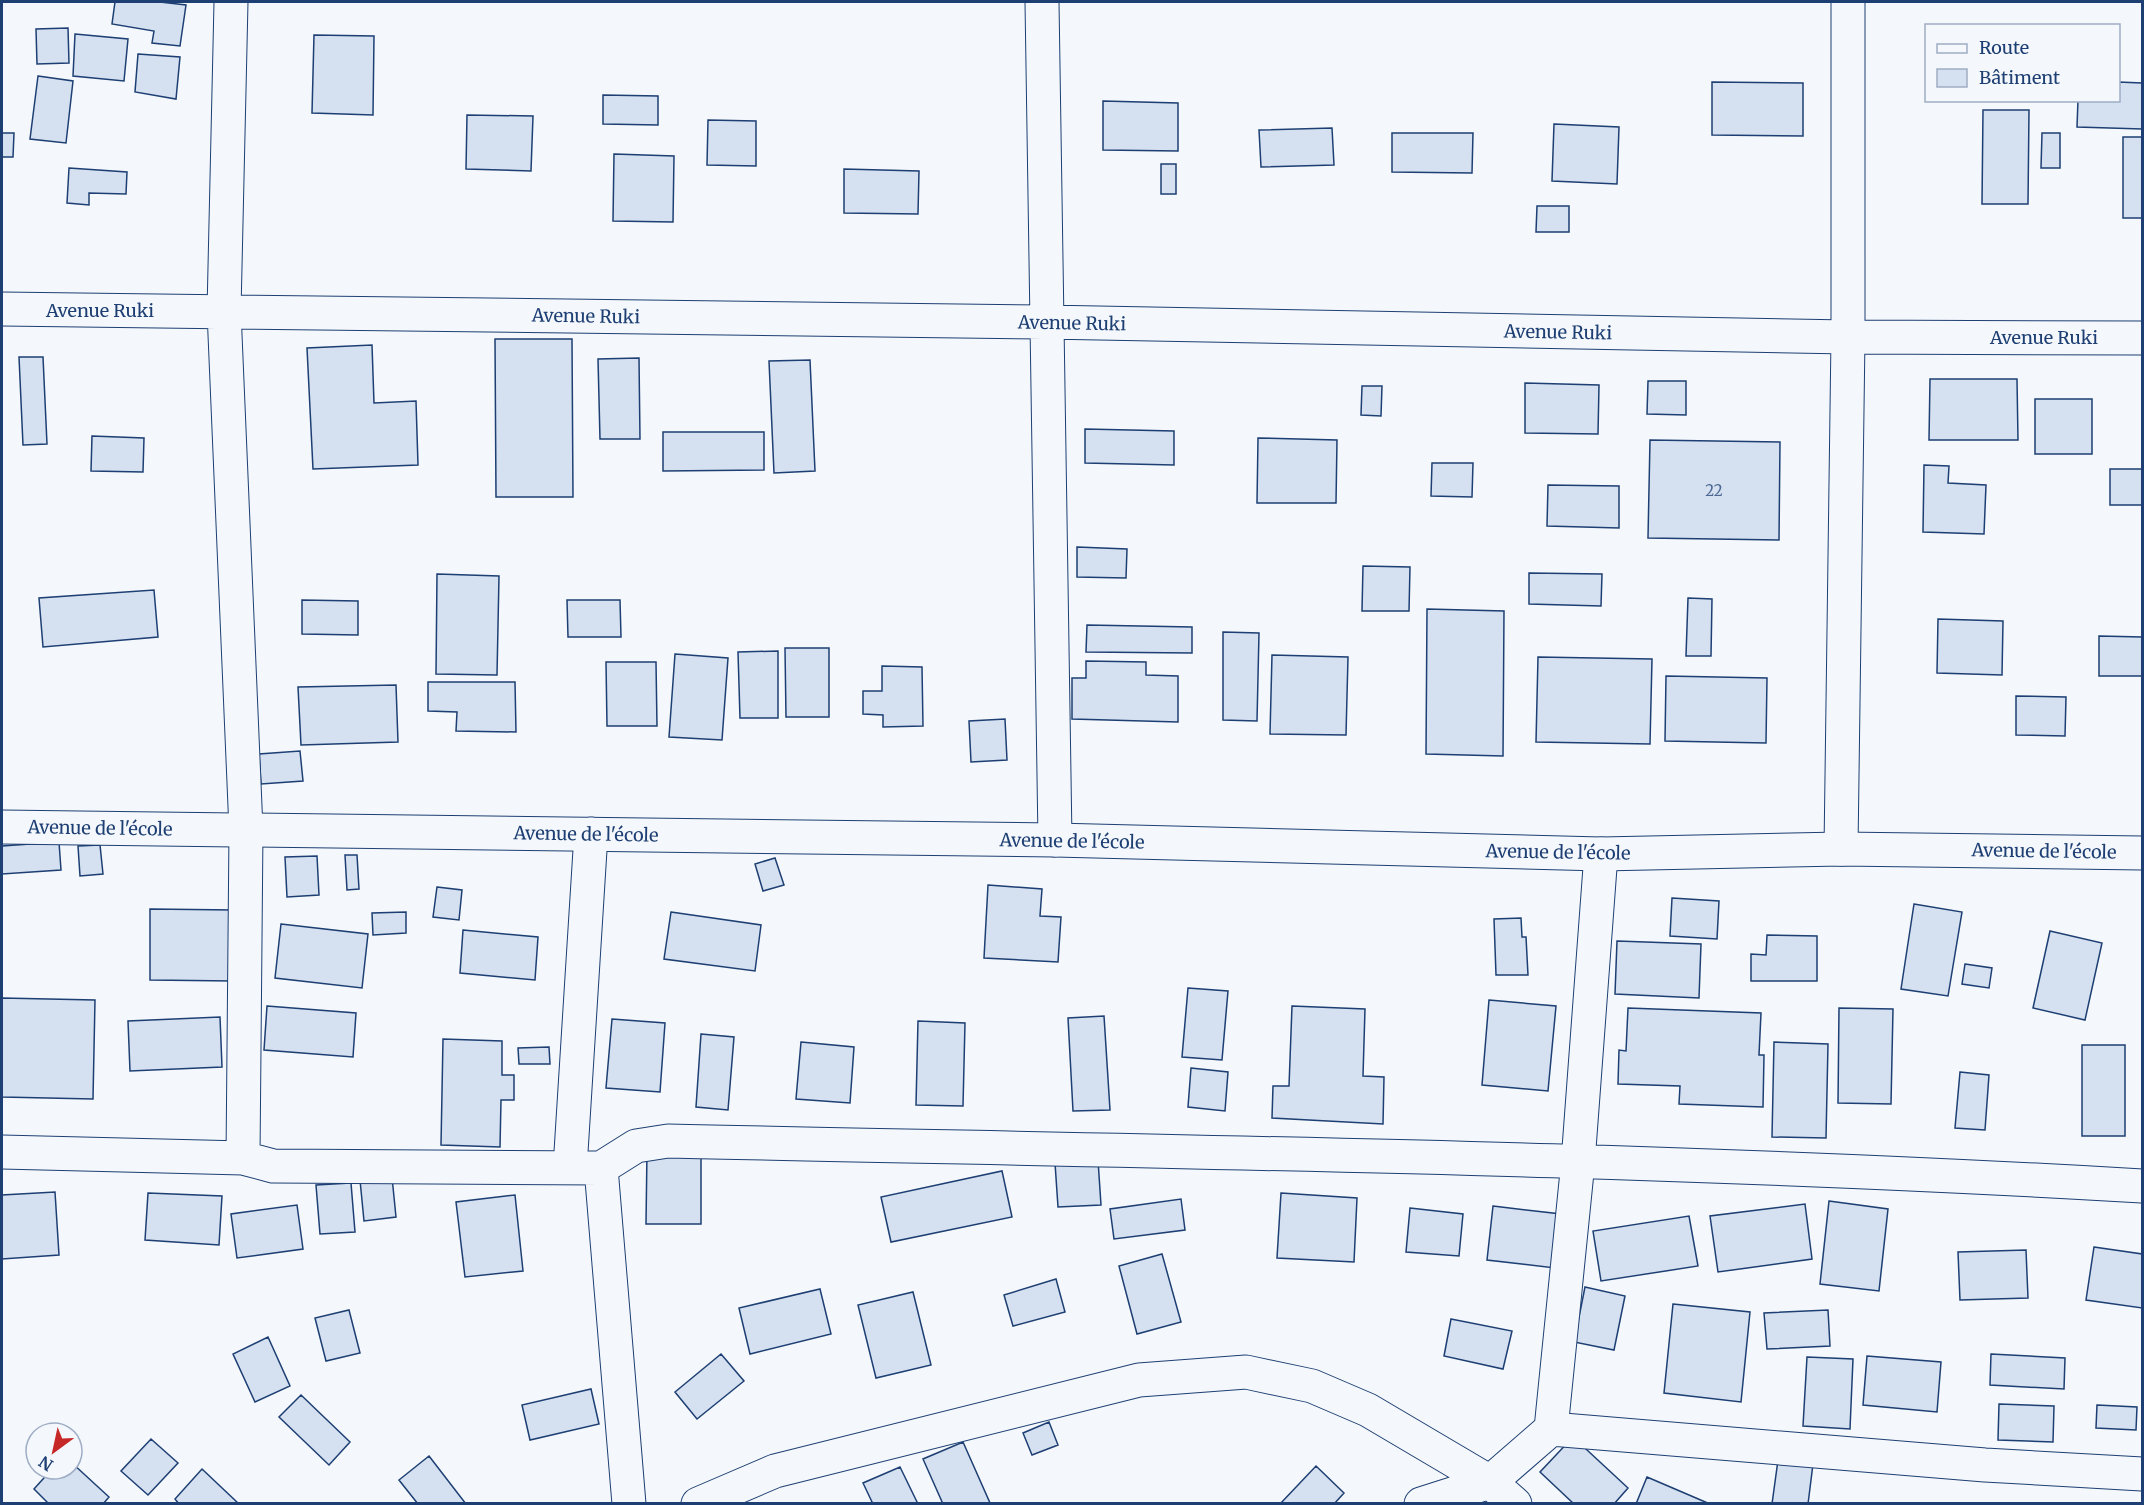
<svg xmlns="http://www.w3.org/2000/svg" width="2144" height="1505" font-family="Merriweather,serif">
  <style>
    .building { fill: #d5e0f0; stroke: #1d3f73; stroke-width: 1.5 }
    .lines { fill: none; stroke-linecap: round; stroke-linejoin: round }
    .street-casing { stroke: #1d3f73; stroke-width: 35 }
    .secondary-casing { stroke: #1d3f73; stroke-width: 35 }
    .street { stroke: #f4f7fb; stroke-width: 33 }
    .secondary { stroke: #f4f7fb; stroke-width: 33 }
    .labels { text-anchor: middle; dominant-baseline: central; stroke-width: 4.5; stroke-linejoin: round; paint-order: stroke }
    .number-label { font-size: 15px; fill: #4b6792 }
    .street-label { font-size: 18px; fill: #1d3f73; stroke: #f4f7fb }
  </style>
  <rect width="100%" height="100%" fill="#f4f7fb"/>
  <path class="building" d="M 115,2 L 160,2 L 186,5 L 180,46 L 152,43 L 154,31 L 112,24 Z
    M 68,28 L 69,63 L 37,64 L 36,29 Z
    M 75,34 L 128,39 L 124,81 L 73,76 Z
    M 314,35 L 374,36 L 373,115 L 312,113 Z
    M 138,54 L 180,57 L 176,99 L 135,92 Z
    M 38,76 L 73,81 L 66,143 L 30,139 Z
    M 1712,82 L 1803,83 L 1803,136 L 1712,135 Z
    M 2118,82 L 2142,83 L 2142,129 L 2077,127 L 2078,100 L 2118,100 Z
    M 603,95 L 658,96 L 658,125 L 603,124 Z
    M 1103,101 L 1178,103 L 1178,151 L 1103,150 Z
    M 1983,110 L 2029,110 L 2028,204 L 1982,204 Z
    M 467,115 L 533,116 L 531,171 L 466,169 Z
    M 708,120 L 756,121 L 756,166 L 707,165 Z
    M 1554,124 L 1619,127 L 1617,184 L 1552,181 Z
    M 1332,128 L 1334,165 L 1261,167 L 1259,130 Z
    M 2,133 L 14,133 L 13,157 L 2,157 Z
    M 1392,133 L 1473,133 L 1472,173 L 1392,172 Z
    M 2042,133 L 2060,133 L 2060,168 L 2041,168 Z
    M 2123,137 L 2142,137 L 2142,218 L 2123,218 Z
    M 614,154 L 674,156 L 673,222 L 613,221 Z
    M 1161,164 L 1176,164 L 1176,194 L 1161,194 Z
    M 69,168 L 127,172 L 126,194 L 89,193 L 89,205 L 67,203 Z
    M 844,169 L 919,171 L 918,214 L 844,213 Z
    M 1537,206 L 1569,206 L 1569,232 L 1536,232 Z
    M 495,339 L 572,339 L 573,497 L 496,497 Z
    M 372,345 L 374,403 L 416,401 L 418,465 L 313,469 L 307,348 Z
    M 19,357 L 43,357 L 47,444 L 23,445 Z
    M 639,358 L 640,439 L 600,439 L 598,359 Z
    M 810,360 L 815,471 L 774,473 L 769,361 Z
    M 1930,379 L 2017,379 L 2018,440 L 1929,440 Z
    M 1648,381 L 1686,381 L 1686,415 L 1647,414 Z
    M 1525,383 L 1599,385 L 1598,434 L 1525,433 Z
    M 1362,386 L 1382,386 L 1381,416 L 1361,415 Z
    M 2035,399 L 2092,399 L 2092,454 L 2035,454 Z
    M 1085,429 L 1174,431 L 1174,465 L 1085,463 Z
    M 663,432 L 764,432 L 764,470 L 663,471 Z
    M 92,436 L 144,438 L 143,472 L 91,471 Z
    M 1258,438 L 1337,440 L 1336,503 L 1257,503 Z
    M 1650,440 L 1780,442 L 1779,540 L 1648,538 Z
    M 1432,463 L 1473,463 L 1472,497 L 1431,496 Z
    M 1924,465 L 1949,466 L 1948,483 L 1986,485 L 1984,534 L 1923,532 Z
    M 2110,469 L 2142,469 L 2142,505 L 2110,505 Z
    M 1548,485 L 1619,486 L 1619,528 L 1547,526 Z
    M 1077,547 L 1127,549 L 1126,578 L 1077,577 Z
    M 1363,566 L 1410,567 L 1409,611 L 1362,611 Z
    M 1529,573 L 1602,574 L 1601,606 L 1529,604 Z
    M 437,574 L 499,576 L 497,675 L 436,674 Z
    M 154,590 L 158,637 L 43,647 L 39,598 Z
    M 1688,598 L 1712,599 L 1711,656 L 1686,656 Z
    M 302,600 L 358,601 L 358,635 L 302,634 Z
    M 567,600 L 620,600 L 621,637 L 568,637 Z
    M 1427,609 L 1504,611 L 1503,756 L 1426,754 Z
    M 1938,619 L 2003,621 L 2002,675 L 1937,673 Z
    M 1087,625 L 1192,627 L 1192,653 L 1086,652 Z
    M 1223,632 L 1259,633 L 1257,721 L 1223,720 Z
    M 2099,636 L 2142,637 L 2142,676 L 2099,676 Z
    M 785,648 L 829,648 L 829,717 L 786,717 Z
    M 778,651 L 778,718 L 740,718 L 738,652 Z
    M 675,654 L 728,658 L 722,740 L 669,737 Z
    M 1272,655 L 1348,657 L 1346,735 L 1270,734 Z
    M 1538,657 L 1652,659 L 1650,744 L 1536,742 Z
    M 1086,661 L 1146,662 L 1146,675 L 1178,676 L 1178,722 L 1072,719 L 1072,678 L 1086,678 Z
    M 606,662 L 656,662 L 657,726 L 607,726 Z
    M 882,666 L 922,667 L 923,726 L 883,727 L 883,715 L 863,714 L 863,691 L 882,691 Z
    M 1666,676 L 1767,678 L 1766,743 L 1665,741 Z
    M 428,682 L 515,682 L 516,732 L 456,731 L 457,712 L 428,711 Z
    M 396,685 L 398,742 L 301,745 L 298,687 Z
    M 2016,696 L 2066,697 L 2065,736 L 2016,735 Z
    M 1005,719 L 1007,760 L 971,762 L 969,721 Z
    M 300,751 L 303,781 L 261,784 L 259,754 Z
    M 59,842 L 61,870 L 2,874 L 2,846 Z
    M 100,845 L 103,874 L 80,876 L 78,846 Z
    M 345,855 L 357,855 L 359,889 L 347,890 Z
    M 317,856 L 319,895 L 287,897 L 285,857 Z
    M 775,858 L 784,885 L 763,891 L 755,864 Z
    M 988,885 L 1042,889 L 1040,916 L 1061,917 L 1058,962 L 984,958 Z
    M 437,887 L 462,890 L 459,920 L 433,917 Z
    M 1672,898 L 1719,901 L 1717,939 L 1670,936 Z
    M 1914,904 L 1962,912 L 1948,996 L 1901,989 Z
    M 150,909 L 234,910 L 233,981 L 150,980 Z
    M 406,912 L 406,933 L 373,935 L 372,913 Z
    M 671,912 L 761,925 L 755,971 L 664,959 Z
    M 1521,918 L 1522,937 L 1526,937 L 1528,975 L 1496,975 L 1494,919 Z
    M 281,924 L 368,934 L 362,988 L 275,978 Z
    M 463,930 L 538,937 L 535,980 L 460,973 Z
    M 2050,931 L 2102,943 L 2085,1020 L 2033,1008 Z
    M 1767,935 L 1817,936 L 1817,981 L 1751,981 L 1751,954 L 1766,955 Z
    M 1617,941 L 1701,944 L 1699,998 L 1615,994 Z
    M 1965,964 L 1992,968 L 1989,988 L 1962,984 Z
    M 1188,988 L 1228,991 L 1222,1060 L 1182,1057 Z
    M 2,998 L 95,1000 L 93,1099 L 2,1097 Z
    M 1489,1000 L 1556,1006 L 1548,1091 L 1482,1085 Z
    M 267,1006 L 356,1013 L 353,1057 L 264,1050 Z
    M 1292,1006 L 1365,1009 L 1363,1076 L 1384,1077 L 1383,1124 L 1272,1118 L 1273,1086 L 1289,1086 Z
    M 1628,1008 L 1761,1013 L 1759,1055 L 1764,1055 L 1763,1107 L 1679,1104 L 1680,1086 L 1618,1084 L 1619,1050 L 1626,1051 Z
    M 1839,1008 L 1893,1009 L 1891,1104 L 1838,1103 Z
    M 1104,1016 L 1110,1110 L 1073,1111 L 1068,1018 Z
    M 220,1017 L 222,1067 L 130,1071 L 128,1021 Z
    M 612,1019 L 665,1023 L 660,1092 L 606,1088 Z
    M 918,1021 L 965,1023 L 963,1106 L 916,1105 Z
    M 701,1034 L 734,1037 L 728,1110 L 696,1107 Z
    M 443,1039 L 502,1041 L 502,1075 L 514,1075 L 514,1100 L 501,1100 L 500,1147 L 441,1145 Z
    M 801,1042 L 854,1047 L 850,1103 L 796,1099 Z
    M 1774,1042 L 1828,1044 L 1826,1138 L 1772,1137 Z
    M 2082,1045 L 2125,1045 L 2125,1136 L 2082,1136 Z
    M 549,1047 L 550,1064 L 519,1064 L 518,1048 Z
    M 1191,1068 L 1228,1072 L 1225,1111 L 1188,1107 Z
    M 1960,1072 L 1989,1075 L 1985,1130 L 1955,1128 Z
    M 647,1151 L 701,1151 L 701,1224 L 646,1224 Z
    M 1098,1160 L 1101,1205 L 1058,1207 L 1055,1163 Z
    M 1002,1171 L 1012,1217 L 891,1242 L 881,1197 Z
    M 392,1177 L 396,1217 L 364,1221 L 360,1180 Z
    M 351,1183 L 355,1232 L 320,1234 L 316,1185 Z
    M 55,1192 L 59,1255 L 2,1259 L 2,1195 Z
    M 148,1193 L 222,1196 L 219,1245 L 145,1240 Z
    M 1281,1193 L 1357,1198 L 1354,1262 L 1277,1258 Z
    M 515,1195 L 523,1271 L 465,1277 L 456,1202 Z
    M 1181,1199 L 1185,1230 L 1114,1239 L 1110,1209 Z
    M 1829,1201 L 1888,1209 L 1879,1291 L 1820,1284 Z
    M 1805,1204 L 1812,1259 L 1718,1272 L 1710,1216 Z
    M 297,1205 L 303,1249 L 237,1258 L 231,1214 Z
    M 1493,1206 L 1561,1214 L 1555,1268 L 1487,1260 Z
    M 1410,1208 L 1463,1214 L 1459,1256 L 1406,1252 Z
    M 1689,1216 L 1698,1266 L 1601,1281 L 1593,1231 Z
    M 2094,1247 L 2142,1254 L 2142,1308 L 2086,1300 Z
    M 2026,1250 L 2028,1298 L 1960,1300 L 1958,1252 Z
    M 1162,1254 L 1181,1322 L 1137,1334 L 1119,1266 Z
    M 1056,1279 L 1065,1312 L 1013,1326 L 1004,1295 Z
    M 1585,1287 L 1625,1296 L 1614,1350 L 1574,1342 Z
    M 820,1289 L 831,1334 L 750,1354 L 739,1308 Z
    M 913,1292 L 931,1365 L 876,1378 L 858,1305 Z
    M 1673,1304 L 1750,1312 L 1741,1402 L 1664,1393 Z
    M 349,1310 L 360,1353 L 326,1361 L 315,1318 Z
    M 1828,1310 L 1830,1346 L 1767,1349 L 1764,1313 Z
    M 1451,1319 L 1512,1331 L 1503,1369 L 1444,1356 Z
    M 268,1337 L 290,1386 L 255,1402 L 233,1354 Z
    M 721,1354 L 744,1381 L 697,1419 L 675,1392 Z
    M 1991,1354 L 2065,1358 L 2064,1389 L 1990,1385 Z
    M 1867,1356 L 1941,1362 L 1937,1412 L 1863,1405 Z
    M 1807,1357 L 1853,1359 L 1850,1429 L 1803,1426 Z
    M 591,1389 L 599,1424 L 530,1440 L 522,1405 Z
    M 301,1395 L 350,1442 L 329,1465 L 279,1417 Z
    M 1999,1404 L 2054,1406 L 2053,1442 L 1998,1440 Z
    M 2097,1405 L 2137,1407 L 2136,1430 L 2096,1428 Z
    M 1049,1422 L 1058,1445 L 1032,1455 L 1023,1433 Z
    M 1573,1437 L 1628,1488 L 1614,1504 L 1574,1504 L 1540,1472 Z
    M 151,1439 L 178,1463 L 148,1495 L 121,1471 Z
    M 963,1442 L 990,1503 L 988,1504 L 943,1504 L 923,1459 Z
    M 429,1456 L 466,1504 L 418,1504 L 399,1480 Z
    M 1778,1460 L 1813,1464 L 1808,1504 L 1772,1504 Z
    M 72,1463 L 109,1497 L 103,1504 L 49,1504 L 34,1489 L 52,1469 L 72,1469 Z
    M 1316,1466 L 1344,1493 L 1334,1504 L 1280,1504 Z
    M 900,1467 L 918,1504 L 873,1504 L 863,1483 Z
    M 202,1469 L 239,1504 L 179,1504 L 175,1499 Z
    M 1647,1477 L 1710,1504 L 1636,1504 Z"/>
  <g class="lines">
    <g class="street-casing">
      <path id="street" d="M 231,2 L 224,311 L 246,830 L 243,1158
        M 1042,2 L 1055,840
        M 2,309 L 1045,322 L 1848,337 L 2142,338
        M 1841,849 L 1848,337 L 1848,2
        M 2,1152 L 243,1158 L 273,1166 L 601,1168 L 629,1504
        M 570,1168 L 591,834
        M 601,1168 L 636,1146 L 668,1141 C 1160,1152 1652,1157 2142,1186
        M 1551,1429 L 1985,1465 L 2142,1474
        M 698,1504 L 775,1471 L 1139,1380 L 1246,1372 L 1312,1386 L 1368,1410 L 1490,1482 L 1515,1504
        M 1421,1504 L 1490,1482 L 1551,1429 L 1578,1162 L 1601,854"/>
    </g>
    <g class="secondary-casing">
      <path id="secondary" d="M 2,827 L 1055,840 L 1601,854 L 1841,849 L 2142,853"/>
    </g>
    <use href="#street" class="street"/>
    <use href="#secondary" class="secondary"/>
  </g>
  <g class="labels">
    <g class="number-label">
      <text x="1714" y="490">22</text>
    </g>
    <g class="street-label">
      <text x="100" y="310">Avenue Ruki</text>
      <text transform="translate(586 316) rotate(1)">Avenue Ruki</text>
      <text transform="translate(1072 323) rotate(1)">Avenue Ruki</text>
      <text transform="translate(1558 332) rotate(1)">Avenue Ruki</text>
      <text x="2044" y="337">Avenue Ruki</text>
      <text transform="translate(100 828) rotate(1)">Avenue de l'école</text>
      <text transform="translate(586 834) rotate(1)">Avenue de l'école</text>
      <text transform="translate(1072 841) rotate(1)">Avenue de l'école</text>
      <text transform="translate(2044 851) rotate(1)">Avenue de l'école</text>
      <text transform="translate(1558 852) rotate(1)">Avenue de l'école</text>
    </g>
  </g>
  <rect width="2144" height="1505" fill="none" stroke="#1d3f73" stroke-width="6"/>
  <rect x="1925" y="24" width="195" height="78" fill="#f4f7fb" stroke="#9eadc5" stroke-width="1.5"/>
  <rect x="1937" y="44" width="30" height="9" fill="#f4f7fb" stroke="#9eadc5" stroke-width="1.5"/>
  <text x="1979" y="54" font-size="18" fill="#1d3f73">Route</text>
  <rect x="1937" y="69" width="30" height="18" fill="#d5e0f0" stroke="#9eadc5" stroke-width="1.5"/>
  <text x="1979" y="84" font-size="18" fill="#1d3f73">Bâtiment</text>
  <g transform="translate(54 1451) rotate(213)"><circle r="28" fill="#f4f7fb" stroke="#9eadc5" stroke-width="1.5"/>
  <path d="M0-4.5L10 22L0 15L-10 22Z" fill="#c62828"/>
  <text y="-9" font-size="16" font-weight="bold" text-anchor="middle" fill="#1d3f73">N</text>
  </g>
</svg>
